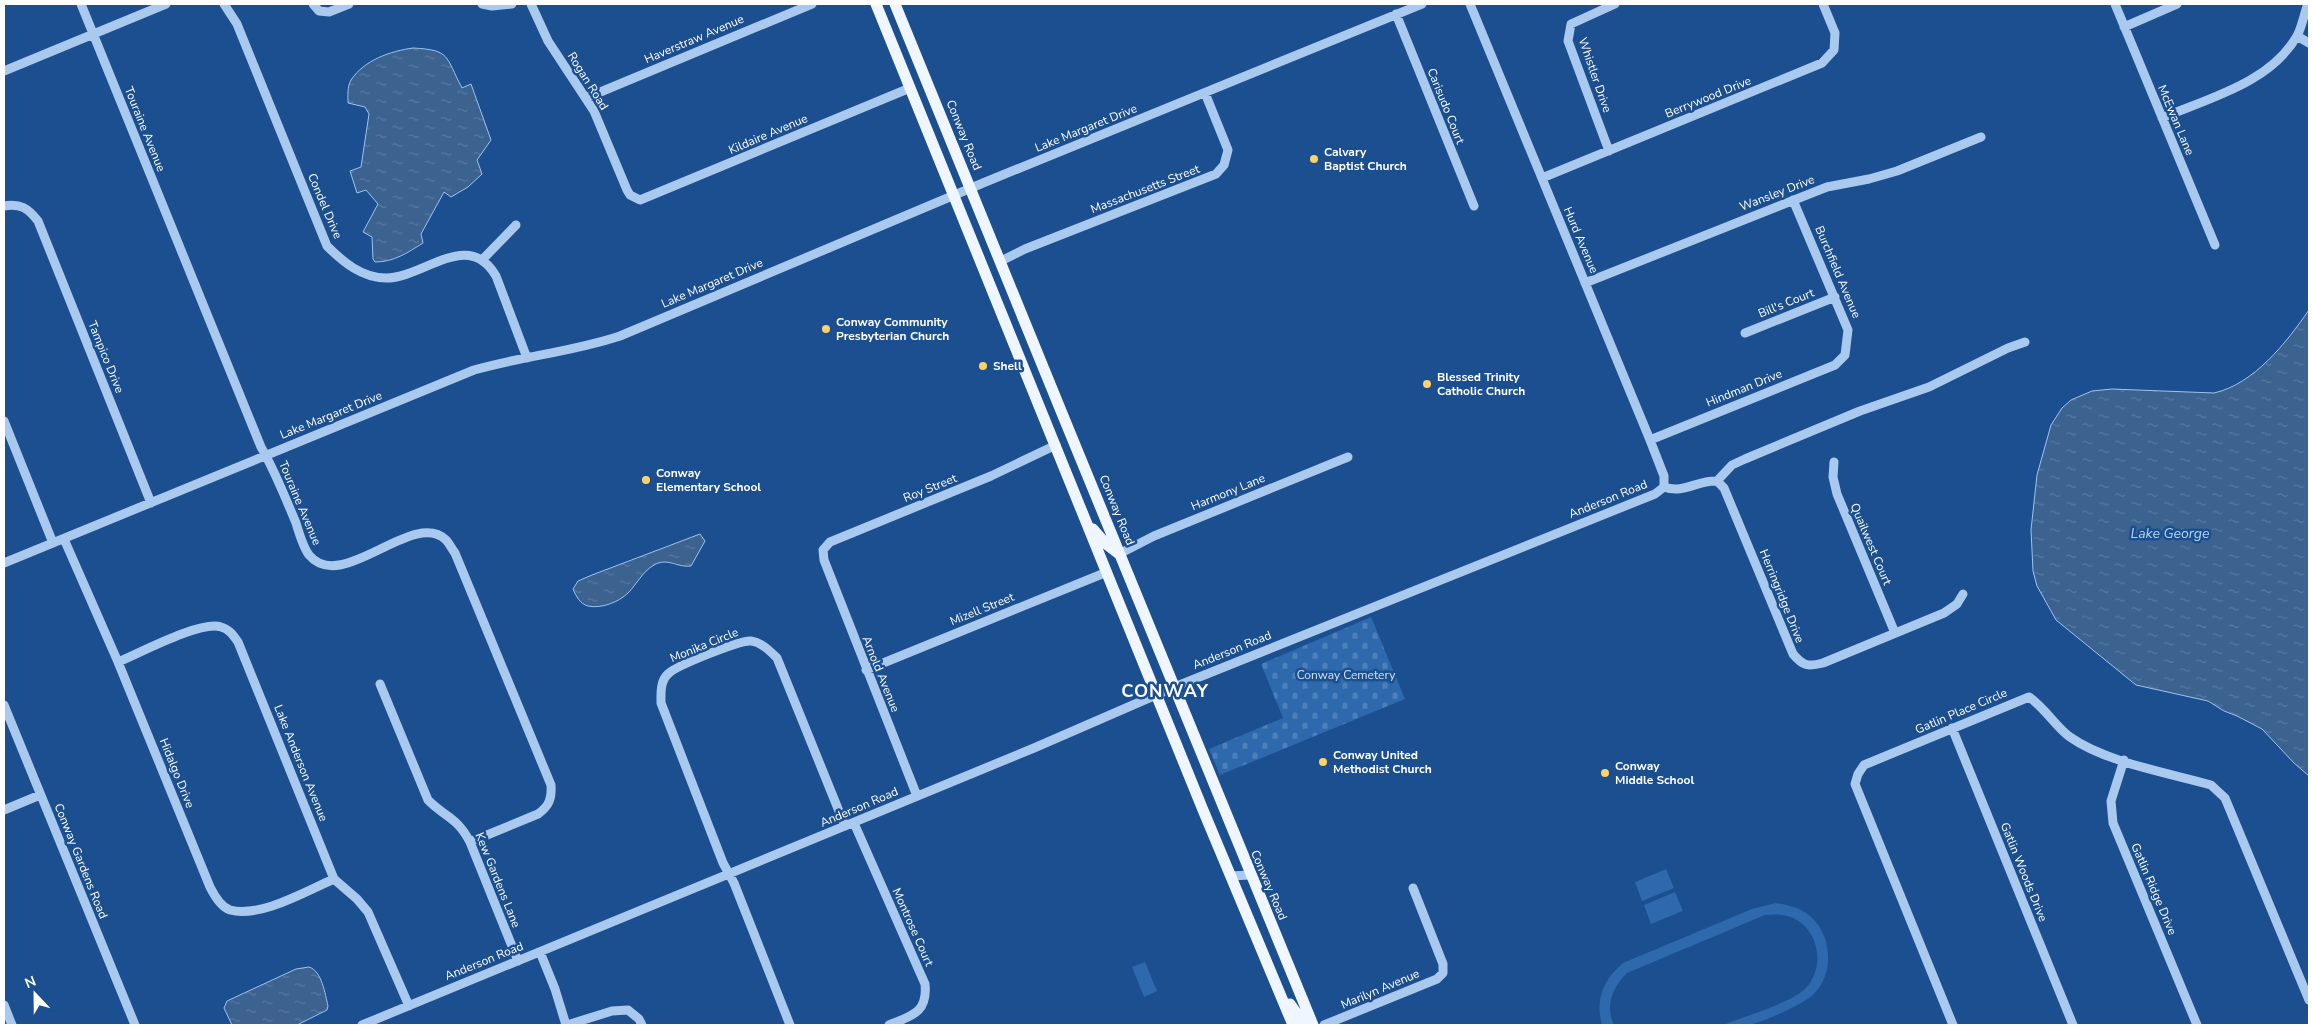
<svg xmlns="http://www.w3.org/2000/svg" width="2313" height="1029" font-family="'Nunito Sans',sans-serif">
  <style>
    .cemetery { fill: url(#cemetery-stones) }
    .pitch { fill: #2e69ad }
    .water { fill: url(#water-ripples); stroke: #9cc4f0 }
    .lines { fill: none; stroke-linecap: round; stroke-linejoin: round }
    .minor { stroke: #a9c9ee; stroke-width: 9 }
    .major { stroke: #f0f6ff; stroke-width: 11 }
    .poi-dot { fill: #ffd166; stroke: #1b4f8f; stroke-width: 2 }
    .labels { text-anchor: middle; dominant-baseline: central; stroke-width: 5; stroke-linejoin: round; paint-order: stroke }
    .street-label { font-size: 12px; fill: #fff; stroke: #1b4f8f }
    .poi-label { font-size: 12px; font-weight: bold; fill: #fff; stroke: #1b4f8f; text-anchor: start }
    .park-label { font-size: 12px; fill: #cfe3fa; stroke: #1b4f8f }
    .water-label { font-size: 14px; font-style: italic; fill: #b5d3f5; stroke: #1b4f8f }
    .district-label { font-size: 18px; font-weight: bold; letter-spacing: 1px; fill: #fff; stroke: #1b4f8f }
  </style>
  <defs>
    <pattern id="cemetery-stones" width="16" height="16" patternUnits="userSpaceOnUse" patternTransform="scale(1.25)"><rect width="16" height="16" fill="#2e69ad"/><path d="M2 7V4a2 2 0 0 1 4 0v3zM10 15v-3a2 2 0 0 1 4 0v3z" fill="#4d80b9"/></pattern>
    <pattern id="water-ripples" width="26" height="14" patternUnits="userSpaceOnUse" patternTransform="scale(1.25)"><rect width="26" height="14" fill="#3c6290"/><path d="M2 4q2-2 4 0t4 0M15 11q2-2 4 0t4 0" fill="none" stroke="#597aa1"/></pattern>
  </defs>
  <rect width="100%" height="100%" fill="#1b4f8f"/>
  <path class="cemetery" d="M 1371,617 L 1405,699 L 1220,775 L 1209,749 L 1283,718 L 1261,664 Z"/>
  <path class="pitch" d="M 1666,869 L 1674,888 L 1642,901 L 1635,882 Z
    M 1675,892 L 1683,911 L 1651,924 L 1644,905 Z
    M 1776,903 C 1787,905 1797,907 1806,913 C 1832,930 1836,973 1813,995 C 1800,1006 1767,1020 1750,1025 C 1742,1027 1732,1025 1723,1025 C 1745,1016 1788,1004 1805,989 C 1825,969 1820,932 1795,919 C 1785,914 1775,914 1765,915 L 1627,973 C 1612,988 1605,1006 1614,1025 L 1602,1025 C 1595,1000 1603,980 1623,963 L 1752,909 Z
    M 1145,962 L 1157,991 L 1144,997 L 1132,967 Z"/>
  <path class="water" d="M 413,48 C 451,50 445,56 462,88 L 471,84 L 491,140 L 477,160 L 482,174 L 468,187 L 451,197 L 444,192 L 421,234 L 423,243 C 407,253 394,262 375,262 L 373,259 L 372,237 L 363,232 L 378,204 L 366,190 L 357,193 L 350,171 L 361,167 L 369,114 L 365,107 L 348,103 C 348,96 347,87 351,80 C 364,60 391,51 413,48 Z
    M 2309,310 L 2309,776 L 2294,763 L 2262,729 L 2237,716 L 2224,711 L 2208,701 L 2136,685 L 2056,620 L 2037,586 L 2033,571 L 2031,530 L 2037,475 L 2051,425 L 2062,408 L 2071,400 L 2092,391 L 2112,389 L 2214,393 C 2254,384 2286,343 2309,310 Z
    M 700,534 L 705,541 L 691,566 C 677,568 668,557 654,565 C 642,572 637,584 628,593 C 619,602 601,609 588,606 C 580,604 576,596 573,589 L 578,581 L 592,575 Z
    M 309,967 C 322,971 325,994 328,1006 L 327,1010 L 297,1025 L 232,1025 L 224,1008 L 227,1001 L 296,969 Z"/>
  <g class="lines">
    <path class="minor" d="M 81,4 L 261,447 C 275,471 285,497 296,523 C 299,533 303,547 309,555 C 342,595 413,508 446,540 C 449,543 452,549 455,553 L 551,785 C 552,799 549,806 538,814 L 470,842
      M 224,4 L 237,24 L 327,246 C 343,262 362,278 386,278 C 424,278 468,228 496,276 L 527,358
      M 313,4 L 319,11 L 329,12 L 349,4
      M 482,4 L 492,6 L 512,4
      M 531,4 L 548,41 L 594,111 L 627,190 L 630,195 L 640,200 L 910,88
      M 1470,4 L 1650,440 L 1664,476 L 1664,487
      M 2115,4 L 2215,245
      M 1396,14 L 1474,206
      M 2124,27 L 2177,4
      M 2297,36 L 2309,43
      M 4,71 L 166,4
      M 586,98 L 812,4
      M 2162,118 C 2209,98 2270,83 2297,36 C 2302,27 2304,14 2308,4
      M 1609,151 L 1568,41 L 1571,24 L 1615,4
      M 1542,178 L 1822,63 L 1834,50 L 1835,33 L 1823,4
      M 4,206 C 20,203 28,208 38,221 L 151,503
      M 482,260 L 516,225
      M 1001,261 L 1025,249 L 1216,174 L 1224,165 L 1228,150 L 1205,93
      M 1585,283 L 1827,187 L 1869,179 L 1897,171 L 1981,137
      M 1745,333 L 1835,297
      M 4,421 L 53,543
      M 1650,440 L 1835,365 L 1845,355 L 1848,330 L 1793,200
      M 1834,462 L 1833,477 L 1837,494 L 1895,633
      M 1717,481 L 1724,488 L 1793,654 C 1803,666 1808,667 1823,663 L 1944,613 L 1957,604 L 1963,594
      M 1717,481 L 1732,465 L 1745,459 L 1860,411 L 1929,387 L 2008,348 L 2025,342
      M 1664,487 C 1684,494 1697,480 1717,481
      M 64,539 L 118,662 L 210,887 C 214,895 221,907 230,910 C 261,918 306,891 334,879
      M 1119,554 L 1154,536 L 1348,457
      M 4,563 L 474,370 C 523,356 572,352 620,336 L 983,183 L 1422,4
      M 118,662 C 138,654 201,620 221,627 C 229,629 233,635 238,642 L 334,879 L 357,899 L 368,912 L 409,1006
      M 866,670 L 1107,572
      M 380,684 L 428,800 C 446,818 457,817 470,842 L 518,961
      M 4,705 L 135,1025
      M 1952,728 L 2073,1025
      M 2124,760 L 2111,801 L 2113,823 L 2197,1025
      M 917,796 L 824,560 L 823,550 L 830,542 L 991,476 L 1056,445
      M 4,810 L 40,795
      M 854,823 L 925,984 C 928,1013 911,1016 889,1025
      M 1231,876 L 1250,875
      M 540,952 L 555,989 L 566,1025
      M 4,1005 L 12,1025
      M 362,1025 L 1034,748 L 1172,688 L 1655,494 L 1664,487
      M 567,1025 L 612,1011 L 628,1010 L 639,1019 L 642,1025
      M 790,1025 L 734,883 L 723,863 L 661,703 C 661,694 660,681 668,674 C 675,666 740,640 751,641 C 761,642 770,651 777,658 L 845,826
      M 1324,1025 L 1437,979 L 1443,973 L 1443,964 L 1413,888
      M 1953,1025 L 1855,784 L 1858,774 L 1864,765 L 2029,697 C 2046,709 2056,727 2070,737 C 2105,762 2169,773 2211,785 L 2225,798 L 2309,1000"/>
    <path class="major" d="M 876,4 L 1203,810 L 1293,1025
      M 895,4 C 1035,344 1171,686 1313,1025
      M 1093,529 L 1106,544 L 1119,554
      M 1290,1004 L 1305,1025"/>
  </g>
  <g class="poi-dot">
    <circle cx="1314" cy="159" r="5"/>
    <circle cx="826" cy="329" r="5"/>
    <circle cx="983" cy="366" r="5"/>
    <circle cx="1427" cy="384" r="5"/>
    <circle cx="646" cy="480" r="5"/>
    <circle cx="1323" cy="762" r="5"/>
    <circle cx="1605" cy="773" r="5"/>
  </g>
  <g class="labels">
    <g class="street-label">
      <text transform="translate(694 39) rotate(-23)">Haverstraw Avenue</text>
      <text transform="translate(1595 75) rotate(71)">Whistler Drive</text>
      <text transform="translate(588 81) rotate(58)">Rogan Road</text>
      <text transform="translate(1708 97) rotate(-22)">Berrywood Drive</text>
      <text transform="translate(1446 106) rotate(68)">Carisudo Court</text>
      <text transform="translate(2176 120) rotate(67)">McEwan Lane</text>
      <text transform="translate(1086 128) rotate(-22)">Lake Margaret Drive</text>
      <text transform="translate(145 129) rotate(68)">Touraine Avenue</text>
      <text transform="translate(768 134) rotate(-23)">Kildaire Avenue</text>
      <text transform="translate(964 135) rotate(68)">Conway Road</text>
      <text transform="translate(1145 189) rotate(-21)">Massachusetts Street</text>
      <text transform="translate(1777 193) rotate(-21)">Wansley Drive</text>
      <text transform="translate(325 206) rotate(67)">Condel Drive</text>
      <text transform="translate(1581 240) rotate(67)">Hurd Avenue</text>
      <text transform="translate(1838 272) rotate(67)">Burchfield Avenue</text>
      <text transform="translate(712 283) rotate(-23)">Lake Margaret Drive</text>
      <text transform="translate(1786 303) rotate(-22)">Bill's Court</text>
      <text transform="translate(106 357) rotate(68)">Tampico Drive</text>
      <text transform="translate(1744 388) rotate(-22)">Hindman Drive</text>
      <text transform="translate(331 415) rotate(-22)">Lake Margaret Drive</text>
      <text transform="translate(930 488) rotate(-22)">Roy Street</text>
      <text transform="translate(1228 492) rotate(-22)">Harmony Lane</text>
      <text transform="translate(1608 499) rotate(-22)">Anderson Road</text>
      <text transform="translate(300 503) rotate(67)">Touraine Avenue</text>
      <text transform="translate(1117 510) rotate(68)">Conway Road</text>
      <text transform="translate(1871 544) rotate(67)">Quailwest Court</text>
      <text transform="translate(1782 596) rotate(68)">Herringridge Drive</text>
      <text transform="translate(982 609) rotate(-22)">Mizell Street</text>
      <text transform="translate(704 645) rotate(-22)">Monika Circle</text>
      <text transform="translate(1232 650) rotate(-22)">Anderson Road</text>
      <text transform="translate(881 674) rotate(68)">Arnold Avenue</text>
      <text transform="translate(1961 711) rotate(-23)">Gatlin Place Circle</text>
      <text transform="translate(301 763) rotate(68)">Lake Anderson Avenue</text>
      <text transform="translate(177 773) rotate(68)">Hidalgo Drive</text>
      <text transform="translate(859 807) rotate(-23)">Anderson Road</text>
      <text transform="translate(81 861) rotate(68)">Conway Gardens Road</text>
      <text transform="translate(2024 872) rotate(68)">Gatlin Woods Drive</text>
      <text transform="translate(498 880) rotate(68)">Kew Gardens Lane</text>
      <text transform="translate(1269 885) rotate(67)">Conway Road</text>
      <text transform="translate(2154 889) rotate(67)">Gatlin Ridge Drive</text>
      <text transform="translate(913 927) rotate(66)">Montrose Court</text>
      <text transform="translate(484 961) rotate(-22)">Anderson Road</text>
      <text transform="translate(1380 989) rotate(-23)">Marilyn Avenue</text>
    </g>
    <g class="poi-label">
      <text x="1324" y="152">Calvary<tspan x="1324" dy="14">Baptist Church</tspan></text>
      <text x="836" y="322">Conway Community<tspan x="836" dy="14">Presbyterian Church</tspan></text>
      <text x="993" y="366">Shell</text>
      <text x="1437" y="377">Blessed Trinity<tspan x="1437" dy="14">Catholic Church</tspan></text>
      <text x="656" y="473">Conway<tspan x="656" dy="14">Elementary School</tspan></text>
      <text x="1333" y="755">Conway United<tspan x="1333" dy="14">Methodist Church</tspan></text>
      <text x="1615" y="766">Conway<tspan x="1615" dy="14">Middle School</tspan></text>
    </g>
    <g class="park-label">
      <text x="1346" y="675">Conway Cemetery</text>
    </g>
    <g class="water-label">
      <text x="2170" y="533">Lake George</text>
    </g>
    <g class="district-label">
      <text x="1165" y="691">CONWAY</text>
    </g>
  </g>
  <rect width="2313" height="1029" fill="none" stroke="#ffffff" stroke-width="10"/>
  <g transform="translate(35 994) rotate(338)" stroke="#1b4f8f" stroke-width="4" paint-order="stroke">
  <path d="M0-4L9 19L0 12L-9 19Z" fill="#ffffff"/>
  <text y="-8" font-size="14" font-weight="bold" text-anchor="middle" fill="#ffffff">N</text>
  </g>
</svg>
